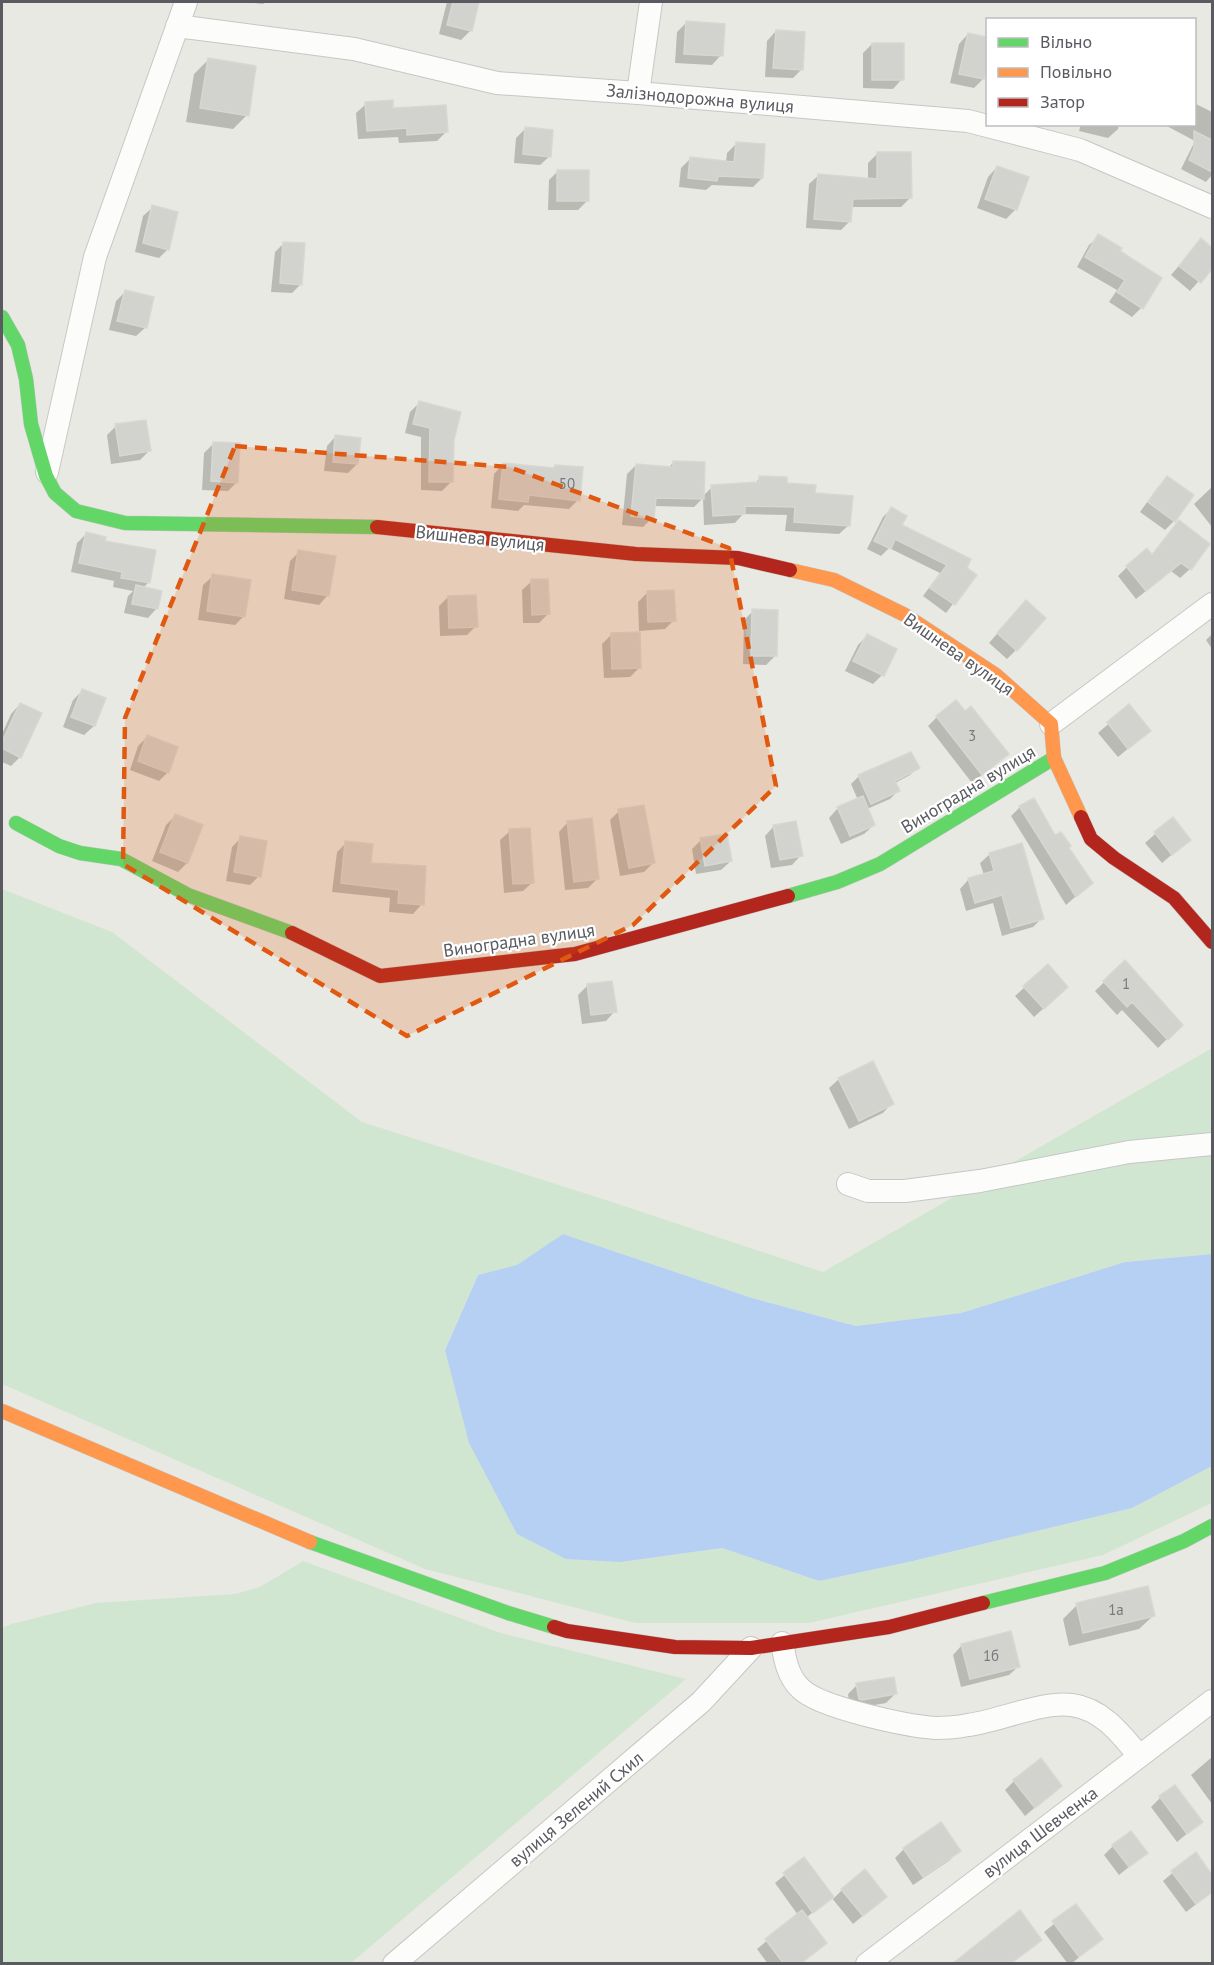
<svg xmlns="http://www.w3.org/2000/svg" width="1214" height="1965" font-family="'PT Sans',sans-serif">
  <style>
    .green { fill: #d1e6d1 }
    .water { fill: #b6d0f4 }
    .shadow { fill: #0003 }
    .building { fill: #d2d2ce; stroke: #d8d7d2; stroke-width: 1.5 }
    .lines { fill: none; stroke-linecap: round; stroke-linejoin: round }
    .street-casing { stroke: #c6c7c5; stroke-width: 24 }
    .fast-casing { stroke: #c4c5c4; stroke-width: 15 }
    .slow-casing { stroke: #c4c5c4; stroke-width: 15 }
    .jam-casing { stroke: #c4c5c4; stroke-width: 15 }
    .street { stroke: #fcfcfb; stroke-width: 22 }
    .fast { stroke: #63d668; stroke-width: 14 }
    .slow { stroke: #ff974d; stroke-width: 14 }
    .jam { stroke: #b3261e; stroke-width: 14 }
    .marked { fill: #e15910; fill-opacity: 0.2; stroke: #e15910; stroke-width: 4.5; stroke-dasharray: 12 8; stroke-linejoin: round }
    .labels { text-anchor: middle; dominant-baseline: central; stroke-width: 4.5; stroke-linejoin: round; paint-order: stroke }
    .number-label { font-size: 15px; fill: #78797d }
    .street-label { font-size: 18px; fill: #595b61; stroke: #fff }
  </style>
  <rect width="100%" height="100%" fill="#e9e9e3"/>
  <path class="green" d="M 2,889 L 112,932 L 362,1122 L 609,1201 L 823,1272 L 1212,1048 L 1212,1254 L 1125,1262 L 961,1313 L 856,1326 L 752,1298 L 563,1234 L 517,1266 L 478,1275 L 445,1349 L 621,1562 L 722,1548 L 819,1581 L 913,1561 L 1132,1508 L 1212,1466 L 1212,1503 L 1103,1555 L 809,1623 L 635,1623 L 425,1569 L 2,1384 Z
    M 303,1561 L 501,1633 L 686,1679 L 351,1963 L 2,1963 L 2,1628 L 11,1624 L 96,1603 L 235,1594 L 260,1587 Z"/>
  <path class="water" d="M 563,1234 L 752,1298 L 856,1326 L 961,1313 L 1125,1262 L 1212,1254 L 1212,1466 L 1132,1508 L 913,1561 L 819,1581 L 722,1548 L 621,1562 L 566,1559 L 517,1534 L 469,1443 L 445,1350 L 478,1275 L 517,1265 Z"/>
  <path class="shadow" d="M 247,2 L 266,2 L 263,4 Z
    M 447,2 L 477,2 L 471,30 L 461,40 L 439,34 Z
    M 686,23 L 721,55 L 712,65 L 675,63 L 677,32 Z
    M 776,31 L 802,69 L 793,78 L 765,77 L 767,41 Z
    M 968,34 L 988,39 L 988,58 L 983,79 L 974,88 L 950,83 L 959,44 Z
    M 872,44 L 902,79 L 893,89 L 863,88 L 863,53 Z
    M 208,60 L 247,115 L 233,129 L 186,122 L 194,74 Z
    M 1194,103 L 1212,112 L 1212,175 L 1206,182 L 1181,169 L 1195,141 L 1163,124 L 1194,124 Z
    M 366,104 L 447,131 L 437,141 L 399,143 L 398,137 L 358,139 L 356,113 Z
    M 1081,124 L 1119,124 L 1118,129 L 1108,138 L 1079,131 Z
    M 526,128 L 550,156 L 540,165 L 514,163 L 516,138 Z
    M 736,144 L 762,178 L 753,187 L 712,185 L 706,190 L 679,187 L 681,168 L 691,158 L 726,162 L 727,153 Z
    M 877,154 L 910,198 L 901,207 L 851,207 L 850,221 L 841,230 L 806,228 L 809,184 L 819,175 L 868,179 L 868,163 Z
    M 997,167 L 1027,178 L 1015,210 L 1006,219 L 977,208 L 988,177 Z
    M 558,171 L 587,201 L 578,210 L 548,210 L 549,180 Z
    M 153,207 L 168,249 L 159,258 L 135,252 L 143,216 Z
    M 1099,236 L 1118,251 L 1141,308 L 1132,317 L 1109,302 L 1117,290 L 1077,267 L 1089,245 Z
    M 1201,240 L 1212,249 L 1212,266 L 1190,291 L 1171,275 Z
    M 284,243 L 301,284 L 292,293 L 271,292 L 275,252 Z
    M 125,292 L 146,327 L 136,336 L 109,330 L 116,301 Z
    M 419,403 L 452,440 L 451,482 L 442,491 L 421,490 L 421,437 L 405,433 L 410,412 Z
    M 116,426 L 149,451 L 140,460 L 111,464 L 107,435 Z
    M 336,436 L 357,464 L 348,473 L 324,471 L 327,446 Z
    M 214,443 L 237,482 L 228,491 L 202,490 L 204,453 Z
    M 674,462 L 703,496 L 712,487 L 754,484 L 760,478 L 786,484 L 814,494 L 849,525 L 839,534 L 785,531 L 787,515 L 743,514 L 735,523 L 704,525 L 703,498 L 694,507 L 653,506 L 652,518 L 643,527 L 622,525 L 627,474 L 636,465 L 668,468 Z
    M 503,464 L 552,469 L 555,466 L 578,500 L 569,509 L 524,505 L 518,511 L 491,508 L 494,474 Z
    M 1167,478 L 1174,521 L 1165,530 L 1140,512 L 1158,487 Z
    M 1212,487 L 1212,527 L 1194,504 Z
    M 891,509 L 900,525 L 975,575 L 946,613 L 923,596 L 940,573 L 889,548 L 881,556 L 867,549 L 883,517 Z
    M 1179,522 L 1190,569 L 1180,578 L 1171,571 L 1136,599 L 1118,576 L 1127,567 L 1151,556 Z
    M 86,534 L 103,543 L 149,582 L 143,588 L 157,608 L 148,618 L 124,613 L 128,596 L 133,591 L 113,587 L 114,581 L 71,572 L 77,543 Z
    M 299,552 L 328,595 L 319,605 L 284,599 L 290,561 Z
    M 213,576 L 244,616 L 235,625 L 198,620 L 203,585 Z
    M 532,581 L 548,614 L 539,623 L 523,623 L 522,590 Z
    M 647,593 L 674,620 L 665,629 L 639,631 L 638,602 Z
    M 448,597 L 476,626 L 467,635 L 440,636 L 439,606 Z
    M 753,611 L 775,656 L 766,665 L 743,664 L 744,620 Z
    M 1017,611 L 1016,650 L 1007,659 L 989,643 Z
    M 612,634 L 640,667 L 630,677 L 604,678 L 602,644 Z
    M 1212,634 L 1212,649 L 1206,640 Z
    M 867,636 L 882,675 L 873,684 L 845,671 L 858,645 Z
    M 82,691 L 104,699 L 94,726 L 84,735 L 63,727 L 73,700 Z
    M 20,704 L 20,757 L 11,766 L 2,762 L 2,734 L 11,714 Z
    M 1129,706 L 1149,731 L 1118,757 L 1098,733 Z
    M 937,717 L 1007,754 L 972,783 L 928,726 Z
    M 147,737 L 168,772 L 159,781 L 130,770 L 138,746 Z
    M 918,767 L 910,775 L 895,783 L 898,791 L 890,799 L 867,809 L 874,825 L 864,834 L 841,844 L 829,818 L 838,808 L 858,800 L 851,784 L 859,776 Z
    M 1020,807 L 1067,848 L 1091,883 L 1066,905 L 1011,816 Z
    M 619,811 L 653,863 L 644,872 L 620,876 L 610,820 Z
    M 175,816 L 187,863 L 178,872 L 152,861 L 166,825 Z
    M 1172,819 L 1189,840 L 1162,863 L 1145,843 Z
    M 568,822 L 597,879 L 588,888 L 565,890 L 559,832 Z
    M 774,826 L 801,855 L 792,865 L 771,868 L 765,836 Z
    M 510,831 L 533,882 L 523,891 L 504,893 L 500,840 Z
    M 241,838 L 259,876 L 250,885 L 226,881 L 232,847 Z
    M 701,840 L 731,861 L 721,870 L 696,874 L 692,849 Z
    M 346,843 L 370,864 L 422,904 L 413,914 L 389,912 L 390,898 L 332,892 L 337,852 Z
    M 990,854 L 1042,918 L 1033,927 L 1002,936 L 993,903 L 966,911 L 960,889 L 969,879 L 984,875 L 980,863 Z
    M 1125,962 L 1181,1025 L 1158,1048 L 1122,1010 L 1117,1015 L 1095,991 Z
    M 587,986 L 615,1011 L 606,1021 L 582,1024 L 578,995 Z
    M 1025,987 L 1057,996 L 1034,1017 L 1015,996 Z
    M 839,1079 L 892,1103 L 883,1113 L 849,1129 L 829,1088 Z
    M 1077,1605 L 1154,1615 L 1139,1629 L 1069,1646 L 1063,1619 Z
    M 962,1645 L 1019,1666 L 1009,1675 L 961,1687 L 953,1655 Z
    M 857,1685 L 895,1694 L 886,1703 L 852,1709 L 850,1708 L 848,1694 Z
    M 1212,1757 L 1212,1804 L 1191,1775 Z
    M 1014,1781 L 1060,1786 L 1025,1816 L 1005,1790 Z
    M 1160,1798 L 1201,1822 L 1177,1842 L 1151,1807 Z
    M 1113,1846 L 1146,1853 L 1119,1875 L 1104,1855 Z
    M 904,1849 L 959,1850 L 950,1860 L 913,1885 L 895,1858 Z
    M 1195,1854 L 1212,1877 L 1212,1892 L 1186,1912 L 1163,1881 Z
    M 804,1859 L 833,1899 L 842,1890 L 885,1897 L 853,1924 L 831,1897 L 806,1918 L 825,1943 L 801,1964 L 768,1964 L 757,1949 L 798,1915 L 775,1883 Z
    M 1076,1906 L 1101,1939 L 1071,1964 L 1068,1964 L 1044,1932 Z"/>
  <path class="building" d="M 453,2 L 479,2 L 472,31 L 447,25 Z
    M 686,21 L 725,24 L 723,56 L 684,54 Z
    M 776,30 L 805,32 L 803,70 L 773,68 Z
    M 968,33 L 987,37 L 987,65 L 984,79 L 959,74 Z
    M 872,43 L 904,43 L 904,80 L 872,80 Z
    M 208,58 L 256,66 L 249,116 L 200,108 Z
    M 393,100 L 393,108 L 446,105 L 448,132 L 407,135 L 407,128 L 367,131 L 365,102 Z
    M 525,127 L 553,130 L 551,157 L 523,154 Z
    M 1194,131 L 1212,140 L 1212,172 L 1189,160 L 1194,148 Z
    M 736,142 L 765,144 L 763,178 L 718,176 L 717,181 L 688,178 L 690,157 L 734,162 Z
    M 877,152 L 911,152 L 912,198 L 853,199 L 851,222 L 814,219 L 818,174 L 877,179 Z
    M 997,166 L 1029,177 L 1017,210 L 985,199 Z
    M 557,170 L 589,170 L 589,201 L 557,201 Z
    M 152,205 L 178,212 L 169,250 L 143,243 Z
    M 1098,234 L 1122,248 L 1120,251 L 1162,278 L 1143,309 L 1117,292 L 1125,280 L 1085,257 Z
    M 1201,238 L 1212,248 L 1212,269 L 1201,283 L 1179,266 Z
    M 283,242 L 305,243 L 302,285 L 280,283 Z
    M 125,290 L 154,297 L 147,328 L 117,321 Z
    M 419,401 L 461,412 L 454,440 L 453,482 L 429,482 L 430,428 L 413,424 Z
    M 146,420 L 151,451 L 120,456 L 115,424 Z
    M 335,435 L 361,438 L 358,464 L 333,462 Z
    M 213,442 L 240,443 L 238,483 L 211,481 Z
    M 673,461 L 705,462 L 704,499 L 656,498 L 654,519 L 631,516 L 636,464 L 673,467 Z
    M 503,463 L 554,468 L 555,465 L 583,467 L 580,501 L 529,495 L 528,502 L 499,499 Z
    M 759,476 L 787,477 L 787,483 L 816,485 L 815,493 L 853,496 L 850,526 L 794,522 L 795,507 L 745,506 L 745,514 L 713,516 L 711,485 L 759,482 Z
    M 1167,476 L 1194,495 L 1175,522 L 1148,502 Z
    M 891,507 L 907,516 L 902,525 L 971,559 L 967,568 L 977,575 L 955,605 L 930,588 L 947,565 L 895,539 L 891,549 L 874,541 Z
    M 1179,520 L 1210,544 L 1191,570 L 1181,563 L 1146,591 L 1126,566 L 1147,548 L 1152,555 Z
    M 86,532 L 106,537 L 105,541 L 156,550 L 150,583 L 121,578 L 122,572 L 79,563 Z
    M 298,550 L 336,556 L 329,596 L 292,590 Z
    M 212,574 L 251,580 L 245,617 L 207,611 Z
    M 531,579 L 548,579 L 550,614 L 532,615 Z
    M 136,585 L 162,591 L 158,609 L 132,604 Z
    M 674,590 L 676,621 L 648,622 L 647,591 Z
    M 476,595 L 478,627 L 449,628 L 448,596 Z
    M 1026,600 L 1046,618 L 1017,651 L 997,633 Z
    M 752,609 L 778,610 L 777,656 L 751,656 Z
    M 640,632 L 641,668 L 612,669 L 611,633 Z
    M 867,634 L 897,649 L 884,676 L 853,661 Z
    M 82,689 L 106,698 L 95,726 L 71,717 Z
    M 956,700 L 965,711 L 971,706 L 1009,754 L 982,775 L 936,716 Z
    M 20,703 L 42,713 L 21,758 L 2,748 L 2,742 Z
    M 1129,704 L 1151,731 L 1128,749 L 1107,722 Z
    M 147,735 L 178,747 L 169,773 L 138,761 Z
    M 911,752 L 920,768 L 895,781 L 900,791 L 871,804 L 858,775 Z
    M 863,796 L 875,825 L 850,836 L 837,807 Z
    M 1034,798 L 1055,835 L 1061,832 L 1071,846 L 1069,848 L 1093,883 L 1076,897 L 1019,806 Z
    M 644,805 L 655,863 L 629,868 L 618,809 Z
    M 175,814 L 203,825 L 188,863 L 160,852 Z
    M 1173,817 L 1191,840 L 1172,855 L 1154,832 Z
    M 592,818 L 599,879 L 574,882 L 567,821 Z
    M 796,821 L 803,856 L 780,860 L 773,825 Z
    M 530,828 L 534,883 L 513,884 L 509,829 Z
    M 727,834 L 732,861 L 705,866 L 700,838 Z
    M 240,836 L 267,841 L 261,877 L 234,872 Z
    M 345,841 L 373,844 L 371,863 L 426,866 L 424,905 L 398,903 L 399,890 L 341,883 Z
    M 1022,843 L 1044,919 L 1011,928 L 1002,895 L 975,903 L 968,878 L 994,871 L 989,853 Z
    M 1125,960 L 1183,1025 L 1168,1040 L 1132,1002 L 1127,1007 L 1103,981 Z
    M 1048,964 L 1068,987 L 1044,1009 L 1023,986 Z
    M 612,981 L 617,1012 L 591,1015 L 587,984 Z
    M 873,1061 L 894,1104 L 859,1121 L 838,1078 Z
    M 1148,1586 L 1155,1616 L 1083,1633 L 1076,1603 Z
    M 1011,1631 L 1020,1667 L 970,1679 L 961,1644 Z
    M 894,1677 L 897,1694 L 862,1700 L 859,1699 L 856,1683 Z
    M 1041,1758 L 1062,1786 L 1035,1808 L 1013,1780 Z
    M 1175,1785 L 1203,1822 L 1187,1834 L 1159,1796 Z
    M 941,1822 L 961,1851 L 923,1877 L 903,1848 Z
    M 1131,1831 L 1148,1853 L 1129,1867 L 1112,1845 Z
    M 1196,1852 L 1212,1875 L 1212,1892 L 1196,1904 L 1171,1871 Z
    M 804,1857 L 834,1897 L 813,1913 L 783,1873 Z
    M 865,1869 L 887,1897 L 863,1916 L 841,1889 Z
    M 1076,1904 L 1103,1939 L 1079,1957 L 1052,1921 Z
    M 802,1910 L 827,1943 L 800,1964 L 784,1964 L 765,1939 Z
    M 1020,1910 L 1042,1940 L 1010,1964 L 952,1964 Z"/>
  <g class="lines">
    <g class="street-casing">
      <path id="street" d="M 177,26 L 354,49 L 497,83 L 638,93 L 968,121 L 1080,150 L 1212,207
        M 638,93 L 651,2
        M 47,472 L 95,257 L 186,2
        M 1051,724 L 1212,604
        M 848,1184 L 868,1191 L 905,1191 L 980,1181 L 1129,1152 L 1212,1144
        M 782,1643 C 785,1660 788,1677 801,1689 C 821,1708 907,1726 936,1728 C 947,1728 958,1727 968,1725 C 1000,1721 1041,1701 1072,1705 C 1102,1709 1121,1734 1139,1756
        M 394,1964 L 701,1702 L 751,1648
        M 867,1964 L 1212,1701"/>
    </g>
    <g class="fast-casing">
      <path id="fast" d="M 2,317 L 18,345 L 26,379 L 31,424 L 46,476 L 55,493 L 76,511 L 125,523 L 377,527
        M 16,823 L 59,846 L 80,853 L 121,859 L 188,895 L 292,933
        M 788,896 L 837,882 L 880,864 L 1054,758
        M 310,1542 L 508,1613 L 554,1627
        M 983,1603 L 1105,1573 L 1184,1541 L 1212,1526"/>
    </g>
    <g class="slow-casing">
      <path id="slow" d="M 790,570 L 834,580 L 905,615 L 996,675 L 1051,724 L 1054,758 L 1081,817
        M 2,1411 L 310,1542"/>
    </g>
    <g class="jam-casing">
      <path id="jam" d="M 377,527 L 636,554 L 738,558 L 790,570
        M 1081,817 L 1091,839 L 1114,858 L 1174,898 L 1212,942
        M 292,933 L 380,976 L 575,954 L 788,896
        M 554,1627 L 567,1631 L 675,1647 L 751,1648 L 889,1627 L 983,1603"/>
    </g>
    <use href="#street" class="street"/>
    <use href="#fast" class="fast"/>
    <use href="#slow" class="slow"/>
    <use href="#jam" class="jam"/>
  </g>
  <path class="marked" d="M 235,446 L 509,467 L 729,548 L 776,786 L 633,925 L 407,1036 L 123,864 L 125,718 Z"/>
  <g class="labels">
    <g class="number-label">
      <text x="567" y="483">50</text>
      <text x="972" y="735">3</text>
      <text x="1126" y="983">1</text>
      <text x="1116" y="1609">1а</text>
      <text x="991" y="1655">1б</text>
    </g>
    <g class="street-label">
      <text transform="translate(700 98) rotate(5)">Залізнодорожна вулиця</text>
      <text transform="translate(480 538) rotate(6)">Вишнева вулиця</text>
      <text transform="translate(959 654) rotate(35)">Вишнева вулиця</text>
      <text transform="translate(968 789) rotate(-31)">Виноградна вулиця</text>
      <text transform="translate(519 940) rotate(-8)">Виноградна вулиця</text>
      <text transform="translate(576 1809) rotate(-40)">вулиця Зелений Схил</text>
      <text transform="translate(1040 1832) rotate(-37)">вулиця Шевченка</text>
    </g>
  </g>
  <rect width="1214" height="1965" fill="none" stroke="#595b61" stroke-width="6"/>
  <rect x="986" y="18" width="210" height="108" fill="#ffffff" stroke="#bdbdc0" stroke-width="1.5"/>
  <rect x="998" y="38" width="30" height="9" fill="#63d668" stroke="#bdbdc0" stroke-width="1.5"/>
  <text x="1040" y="48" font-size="18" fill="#595b61">Вільно</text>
  <rect x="998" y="68" width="30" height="9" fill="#ff974d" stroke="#bdbdc0" stroke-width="1.5"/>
  <text x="1040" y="78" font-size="18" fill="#595b61">Повільно</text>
  <rect x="998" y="98" width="30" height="9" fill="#b3261e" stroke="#bdbdc0" stroke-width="1.5"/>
  <text x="1040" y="108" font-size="18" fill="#595b61">Затор</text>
</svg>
